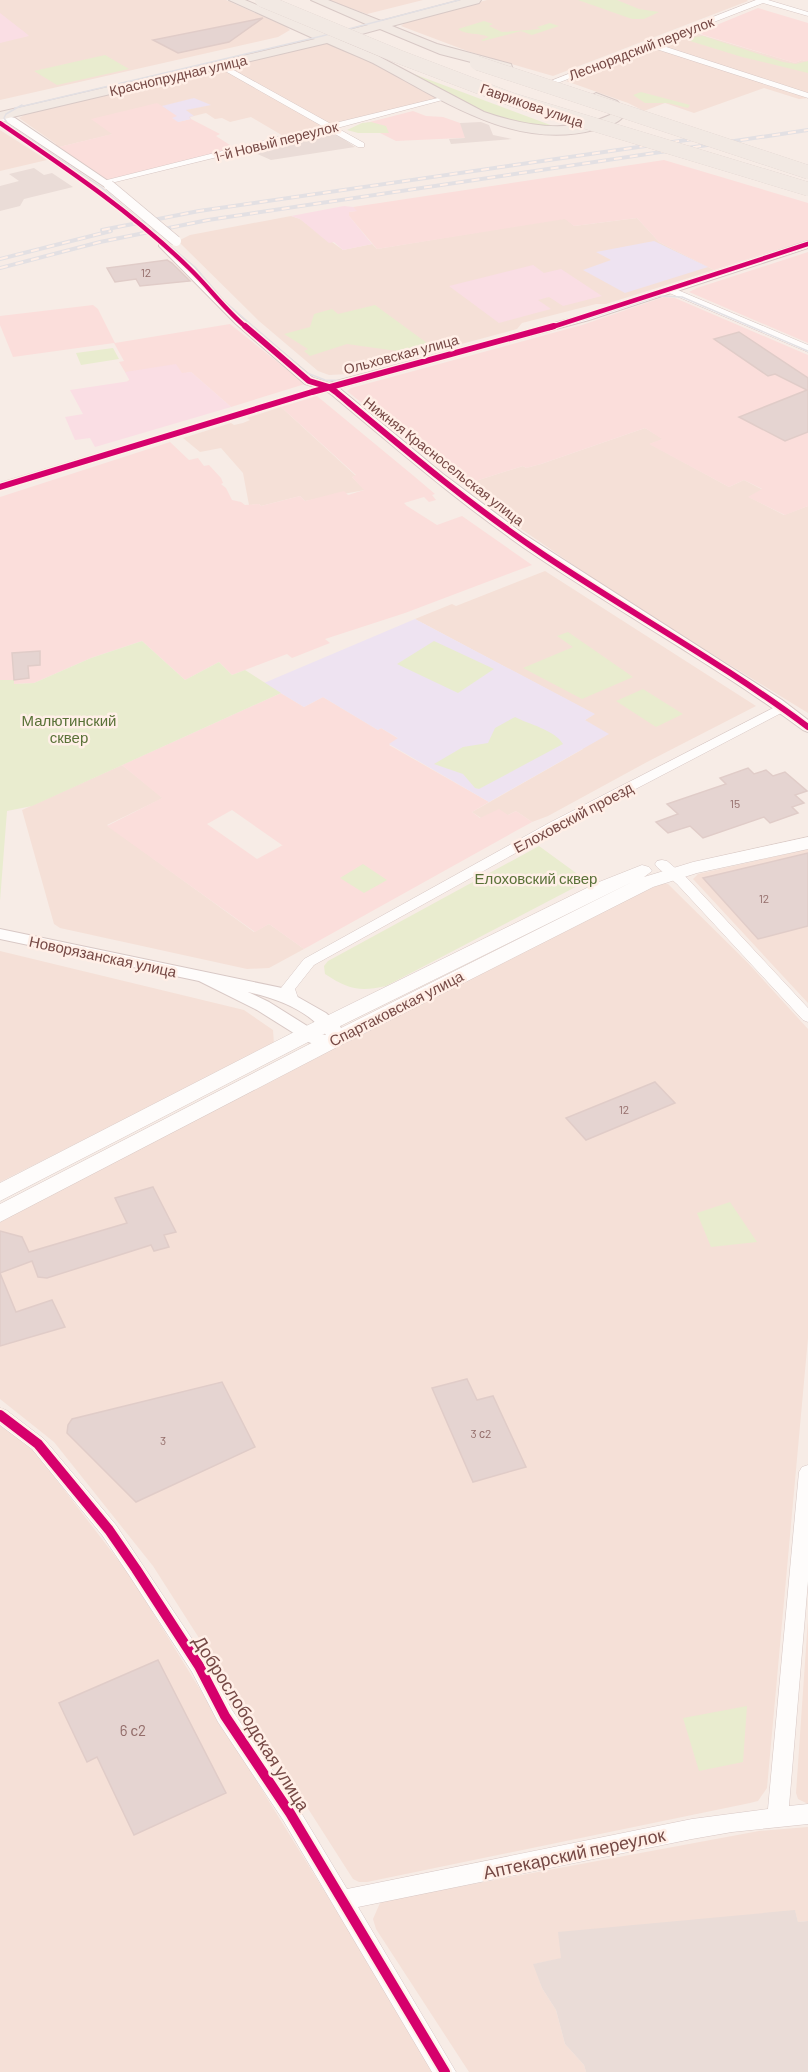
<svg xmlns="http://www.w3.org/2000/svg" width="808" height="2072" font-family="Barlow,sans-serif">
  <style>
    .residential { fill: #f5e0d7 }
    .commercial { fill: #fbdedb; fill-rule: evenodd }
    .industrial { fill: #eadcd7 }
    .education { fill: #eee3f1 }
    .medical { fill: #fadee4 }
    .green { fill: #e9eccf }
    .building { fill: #e5d4d1; stroke: #e0ccc8; stroke-width: 1.5 }
    .lines { fill: none; stroke-linecap: round; stroke-linejoin: round }
    .minor-casing { stroke: #d8c8c5; stroke-width: 1 }
    .tertiary-casing { stroke: #d8c8c5; stroke-width: 2 }
    .secondary-casing { stroke: #d9c9c5; stroke-width: 1 }
    .primary-casing { stroke: #d8c9c6; stroke-width: 2 }
    .minor { fill: #fefcfb; fill-rule: evenodd }
    .tertiary { fill: #fefcfb; fill-rule: evenodd }
    .secondary { fill: #fefcfb; fill-rule: evenodd }
    .primary { fill: #f2e9e3; fill-rule: evenodd }
    .tram { stroke: #e3e0e3; stroke-width: 1.5 }
    .rail-casing { stroke: #e3e0e3; stroke-width: 4 }
    .rail { stroke: #ffefe7; stroke-width: 2; stroke-dasharray: 8; stroke-linecap: butt }
    .tertiary-bridge-casing { stroke: #d8c8c5; stroke-width: 11; stroke-linecap: butt }
    .primary-bridge-casing { stroke: #d8c9c6; stroke-width: 14; stroke-linecap: butt }
    .tertiary-bridge { stroke: #fefcfb; stroke-width: 10 }
    .primary-bridge { stroke: #f2e9e3; stroke-width: 14 }
    .cycleway-far2-casing { stroke: #ffefe7; stroke-width: 7 }
    .cycleway-far1-casing { stroke: #ffefe7; stroke-width: 9 }
    .cycleway-casing { stroke: #ffefe7; stroke-width: 14 }
    .cycleway-far2 { stroke: #d6006c; stroke-width: 4.5 }
    .cycleway-far1 { stroke: #d6006c; stroke-width: 6 }
    .cycleway { stroke: #d6006c; stroke-width: 10 }
    .labels { text-anchor: middle; dominant-baseline: central; stroke-width: 5; stroke-linejoin: round; paint-order: stroke }
    .number-label { font-size: 12px; fill: #936d6a }
    .far-street-label { font-size: 14px; fill: #764945; stroke: #ffefe7 }
    .park-label { font-size: 15px; fill: #597137; stroke: #ffefe7 }
    .street-label { font-size: 15px; fill: #764945; stroke: #ffefe7 }
    .near-number-label { font-size: 15px; fill: #936d6a }
    .near-street-label { font-size: 18px; fill: #764945; stroke: #ffefe7 }
  </style>
  <rect width="100%" height="100%" fill="#f7ece6"/>
  <path class="residential" d="M 0,0 L 226,0 L 287,27 L 290,30 L 278,37 L 0,100 Z
    M 327,0 L 423,0 L 367,14 Z
    M 487,0 L 747,0 L 748,1 L 553,76 L 470,52 L 401,26 L 406,22 Z
    M 692,32 L 795,63 L 802,60 L 808,62 L 808,98 L 799,99 L 764,88 L 694,113 L 665,103 L 644,111 L 628,103 L 566,81 Z
    M 325,42 L 334,43 L 438,98 L 285,137 L 251,117 L 230,122 L 222,118 L 215,119 L 206,113 L 190,117 L 191,119 L 92,119 L 113,134 L 55,148 L 56,144 L 19,118 L 29,112 Z
    M 0,130 L 47,160 L 0,171 Z
    M 291,216 L 300,219 L 343,250 L 372,244 L 377,249 L 565,218 L 574,226 L 637,218 L 659,242 L 714,270 L 606,304 L 596,304 L 522,323 L 517,329 L 349,374 L 329,375 L 318,371 L 259,321 L 178,241 L 190,235 Z
    M 281,407 L 356,476 L 352,477 L 365,490 L 305,501 L 300,496 L 261,506 L 259,504 L 249,505 L 243,473 L 221,448 L 200,452 L 183,438 L 231,423 L 234,425 L 243,423 L 250,420 L 247,418 Z
    M 645,428 L 663,439 L 650,444 L 729,487 L 744,480 L 763,490 L 749,497 L 784,515 L 808,506 L 808,713 L 623,599 L 508,520 L 463,485 L 523,466 L 526,468 L 541,464 Z
    M 545,571 L 756,706 L 647,762 L 548,816 L 532,822 L 516,811 L 508,815 L 481,818 L 472,812 L 583,749 L 585,720 L 594,714 L 415,619 L 452,604 L 456,606 Z
    M 122,765 L 163,798 L 107,825 L 254,932 L 269,924 L 304,949 L 269,968 L 247,969 L 60,928 L 54,924 L 22,810 Z
    M 808,849 L 808,1003 L 693,879 L 698,874 Z
    M 663,883 L 668,884 L 748,963 L 808,1029 L 808,1338 L 767,1788 L 758,1801 L 750,1803 L 367,1882 L 359,1882 L 353,1879 L 153,1566 L 54,1442 L 0,1399 L 0,1222 L 308,1058 L 590,916 Z
    M 0,951 L 244,1010 L 273,1030 L 274,1044 L 0,1182 Z
    M 0,1423 L 32,1448 L 129,1574 L 336,1910 L 432,2072 L 0,2072 Z
    M 808,1619 L 808,1804 L 798,1799 L 796,1793 Z
    M 808,1827 L 808,1921 L 798,1922 L 795,1911 L 534,1964 L 542,1988 L 556,2010 L 565,2044 L 584,2065 L 586,2072 L 469,2072 L 376,1929 L 373,1919 L 380,1903 L 387,1900 L 759,1831 Z"/>
  <path class="commercial" d="M 758,8 L 808,23 L 808,62 L 802,60 L 795,63 L 697,33 Z
    M 157,103 L 178,116 L 178,122 L 191,119 L 220,134 L 216,136 L 236,149 L 106,181 L 55,148 L 112,134 L 91,119 Z
    M 413,111 L 426,116 L 443,117 L 460,123 L 477,123 L 482,137 L 396,141 L 362,124 Z
    M 664,160 L 808,203 L 808,240 L 714,270 L 659,242 L 637,218 L 574,226 L 565,219 L 377,249 L 349,216 L 349,212 L 356,211 L 353,207 Z
    M 808,252 L 808,343 L 689,292 L 697,288 Z
    M 664,297 L 675,298 L 808,355 L 808,506 L 785,515 L 748,497 L 762,489 L 744,480 L 729,487 L 649,444 L 662,439 L 645,428 L 541,464 L 526,468 L 523,466 L 463,485 L 347,391 L 351,388 L 582,325 Z
    M 93,305 L 98,309 L 115,343 L 230,324 L 305,384 L 231,407 L 191,372 L 129,383 L 127,381 L 130,380 L 119,362 L 124,361 L 114,343 L 13,357 L 0,325 L 0,316 Z
    M 317,396 L 415,477 L 435,494 L 432,495 L 436,500 L 429,502 L 424,497 L 404,503 L 407,506 L 437,525 L 462,516 L 532,565 L 405,613 L 325,639 L 330,643 L 292,658 L 287,654 L 232,675 L 219,662 L 185,680 L 142,641 L 91,658 L 34,683 L 14,684 L 14,680 L 0,680 L 0,497 L 170,442 L 189,460 L 198,458 L 204,466 L 209,465 L 221,478 L 223,483 L 221,484 L 226,488 L 232,500 L 241,502 L 245,505 L 259,504 L 261,506 L 300,496 L 305,501 L 344,491 L 348,495 L 364,490 L 352,477 L 356,475 L 281,407 Z
    M 281,693 L 304,707 L 323,697 L 378,730 L 381,728 L 399,739 L 389,745 L 489,802 L 472,812 L 480,818 L 499,809 L 508,815 L 516,811 L 532,822 L 304,949 L 269,924 L 255,932 L 107,826 L 162,798 L 122,765 ZM 232,810 L 282,845 L 283,845 L 257,859 L 207,824 Z"/>
  <path class="industrial" d="M 481,122 L 489,125 L 493,135 L 512,139 L 451,144 L 449,139 L 465,138 L 460,123 Z
    M 332,131 L 355,147 L 271,160 L 253,152 Z
    M 34,168 L 44,175 L 52,173 L 73,187 L 24,199 L 20,206 L 0,211 L 0,186 L 19,181 L 9,174 Z
    M 795,1910 L 798,1922 L 808,1921 L 808,2072 L 586,2072 L 584,2065 L 565,2044 L 556,2010 L 542,1988 L 533,1964 L 561,1958 L 558,1932 Z"/>
  <path class="education" d="M 194,98 L 211,105 L 186,110 L 194,116 L 189,117 L 191,119 L 178,122 L 172,118 L 177,116 L 162,106 Z
    M 654,241 L 708,267 L 625,293 L 583,270 L 611,260 L 596,252 Z
    M 415,619 L 595,714 L 585,720 L 609,734 L 489,802 L 389,744 L 398,738 L 381,728 L 378,730 L 323,697 L 304,707 L 264,683 Z"/>
  <path class="medical" d="M 0,13 L 27,34 L 29,36 L 0,43 Z
    M 344,206 L 353,207 L 357,211 L 349,212 L 349,216 L 372,244 L 343,250 L 334,242 L 329,243 L 300,219 L 291,216 Z
    M 533,265 L 544,273 L 561,269 L 602,296 L 563,306 L 549,297 L 538,300 L 551,309 L 499,323 L 449,286 Z
    M 176,364 L 182,373 L 191,372 L 231,407 L 95,447 L 90,438 L 75,440 L 65,417 L 83,414 L 70,390 L 130,381 L 125,372 Z"/>
  <path class="green" d="M 578,0 L 617,0 L 639,9 L 659,12 L 644,19 L 632,19 Z
    M 484,21 L 493,24 L 489,26 L 502,32 L 541,29 L 537,27 L 550,23 L 559,26 L 532,35 L 521,31 L 483,41 L 481,40 L 489,37 C 478,32 468,36 458,29 Z
    M 703,36 L 783,62 L 796,64 L 808,61 L 808,73 L 742,57 L 690,41 L 695,37 Z
    M 105,55 L 129,69 L 57,85 L 34,71 Z
    M 406,71 L 553,126 C 499,127 452,96 406,71 Z
    M 641,92 L 690,105 L 688,108 L 668,103 L 645,103 L 633,95 Z
    M 371,122 L 386,126 L 389,133 L 358,133 L 347,130 L 362,123 Z
    M 375,305 L 431,346 L 404,352 L 347,344 L 310,356 L 304,351 L 308,349 L 284,334 L 310,327 L 314,314 L 332,309 L 338,314 Z
    M 113,348 L 119,359 L 81,365 L 76,353 Z
    M 568,632 L 633,677 L 582,699 L 523,668 L 573,647 L 557,636 Z
    M 142,641 L 185,680 L 219,662 L 232,675 L 245,670 L 281,693 L 32,806 L 7,811 L 0,901 L 0,680 L 14,680 L 14,684 L 34,683 L 91,658 Z
    M 434,641 L 494,669 L 458,693 L 397,664 Z
    M 643,689 L 683,714 L 656,727 L 616,701 Z
    M 515,717 C 528,724 555,730 563,744 L 479,789 L 475,788 L 463,774 L 434,764 L 463,747 L 488,743 L 495,728 Z
    M 539,846 L 587,881 L 386,986 C 359,992 348,989 325,974 L 324,966 L 328,961 Z
    M 363,864 L 387,880 L 364,893 L 340,878 Z
    M 730,1202 L 757,1242 L 711,1247 L 697,1213 Z
    M 747,1706 L 743,1762 L 699,1771 L 683,1718 Z"/>
  <path class="building" d="M 263,18 L 229,42 L 178,53 L 153,40 Z
    M 167,260 L 172,263 L 190,281 L 140,286 L 136,279 L 115,282 L 107,268 Z
    M 739,332 L 808,378 L 808,432 L 785,441 L 739,417 L 807,390 L 775,374 L 768,376 L 714,339 Z
    M 40,651 L 40,665 L 28,666 L 29,678 L 14,680 L 12,653 Z
    M 748,768 L 754,774 L 766,770 L 773,776 L 785,772 L 807,791 L 795,795 L 804,803 L 792,807 L 798,813 L 770,823 L 764,817 L 703,838 L 690,826 L 668,833 L 656,822 L 678,814 L 667,804 L 726,784 L 720,778 Z
    M 808,853 L 808,926 L 758,939 L 703,878 Z
    M 655,1082 L 675,1103 L 586,1140 L 566,1118 Z
    M 153,1187 L 176,1232 L 164,1235 L 169,1247 L 154,1251 L 151,1245 L 47,1278 L 38,1277 L 32,1261 L 0,1273 L 0,1231 L 22,1237 L 29,1252 L 127,1223 L 115,1198 Z
    M 0,1273 L 16,1312 L 52,1300 L 65,1327 L 0,1346 Z
    M 467,1379 L 477,1400 L 493,1396 L 526,1467 L 473,1482 L 432,1388 Z
    M 222,1382 L 255,1447 L 136,1502 L 67,1433 L 68,1425 L 72,1419 Z
    M 158,1660 L 226,1793 L 134,1835 L 97,1757 L 87,1762 L 59,1703 Z"/>
  <g class="lines">
    <g class="minor-casing">
      <path id="minor" d="M 756,0 L 768,0 L 808,12 L 808,16 L 763,3 L 657,44 L 808,93 L 808,98 L 650,47 L 555,84 L 548,82 Z
        M 221,63 L 331,124 L 446,96 L 450,98 L 337,128 L 364,143 L 364,147 L 358,147 L 328,130 L 103,185 L 103,181 L 322,126 L 218,67 L 218,63 Z
        M 667,288 L 673,288 L 808,345 L 808,352 L 667,292 Z
        M 329,384 L 334,387 L 333,389 L 0,490 L 0,483 Z
        M 783,703 L 787,704 L 789,707 L 787,710 L 559,829 L 314,965 L 295,989 L 298,998 L 296,1001 L 291,1003 L 284,998 L 281,988 L 304,959 L 549,823 Z
        M 662,860 L 667,861 L 687,878 L 808,1008 L 808,1022 L 803,1020 L 677,884 L 657,867 L 655,864 L 657,861 Z
        M 0,1408 L 6,1410 L 44,1439 L 116,1525 L 206,1660 L 232,1710 L 297,1806 L 347,1889 L 692,1819 L 768,1809 L 799,1472 L 802,1467 L 808,1465 L 808,1581 L 789,1806 L 808,1804 L 808,1824 L 732,1832 L 692,1839 L 358,1907 L 456,2072 L 432,2072 L 283,1820 L 218,1722 L 192,1672 L 129,1575 L 102,1535 L 32,1449 L 0,1425 Z"/>
    </g>
    <g class="tertiary-casing">
      <path id="tertiary" d="M 0,114 L 15,118 L 114,185 L 113,187 L 105,187 L 7,122 L 0,120 Z
        M 163,241 L 194,267 L 222,300 L 244,320 L 313,378 L 329,383 L 581,316 L 808,241 L 808,248 L 589,320 L 339,388 L 443,474 L 522,533 L 782,700 L 808,720 L 808,732 L 803,730 C 718,667 627,617 539,558 C 466,509 399,451 332,395 L 325,390 L 305,384 L 236,324 L 159,246 L 159,242 Z
        M 0,929 L 282,988 L 326,1013 L 340,1026 L 345,1037 L 342,1041 L 327,1048 L 308,1042 L 257,1010 L 199,981 L 0,939 ZM 248,992 C 275,998 310,1010 326,1035 L 320,1034 L 269,1002 Z"/>
    </g>
    <g class="secondary-casing">
      <path id="secondary" d="M 808,837 L 808,849 L 697,873 L 653,887 L 341,1045 L 0,1222 L 0,1204 L 327,1035 L 632,882 L 314,1039 L 0,1201 L 0,1183 L 300,1029 L 599,882 L 642,865 L 649,867 L 652,871 L 644,877 L 693,862 Z"/>
    </g>
    <g class="primary-casing">
      <path id="primary" d="M 229,0 L 245,0 L 329,35 L 368,25 L 311,0 L 328,0 L 381,21 L 461,0 L 481,0 L 479,3 L 392,26 L 437,44 L 511,64 L 512,67 L 511,70 L 506,71 L 440,54 L 380,29 L 340,40 L 378,56 L 484,112 C 525,126 569,134 610,115 L 611,111 L 589,97 L 596,93 L 617,101 L 625,110 L 623,117 C 616,125 604,127 594,130 C 513,151 441,99 373,63 C 358,56 342,50 327,43 L 0,120 L 0,112 L 315,39 Z"/>
    </g>
    <use href="#minor" class="minor"/>
    <use href="#tertiary" class="tertiary"/>
    <use href="#secondary" class="secondary"/>
    <use href="#primary" class="primary"/>
    <path class="tram" d="M 22,105 L 6,114 L 4,118 L 8,124 L 101,187 L 196,268 L 224,301 L 307,373 L 325,380 L 360,381 L 587,319 L 659,296 L 682,297 L 808,351
      M 15,108 L 322,36 L 459,0"/>
    <g class="rail-casing">
      <path id="rail" d="M 102,230 L 199,211 L 707,137
        M 0,259 L 111,231
        M 0,268 L 100,242 L 208,220 L 808,130"/>
    </g>
    <use href="#rail" class="rail"/>
    <g class="tertiary-bridge-casing">
      <path id="tertiary-bridge" d="M 109,185 L 176,241"/>
    </g>
    <g class="primary-bridge-casing">
      <path id="primary-bridge" d="M 262,0 L 397,56 L 513,100 L 808,189
        M 477,63 L 808,172"/>
    </g>
    <use href="#tertiary-bridge" class="tertiary-bridge"/>
    <use href="#primary-bridge" class="primary-bridge"/>
    <g class="cycleway-far2-casing">
      <path id="cycleway-far2" d="M 0,123 C 66,168 132,212 189,268 C 210,288 224,309 247,328
        M 549,328 L 808,244"/>
    </g>
    <g class="cycleway-far1-casing">
      <path id="cycleway-far1" d="M 245,326 L 309,381 L 329,387 L 336,392 C 404,449 471,506 544,555 C 632,614 724,664 808,727
        M 0,487 L 312,392 L 554,326"/>
    </g>
    <g class="cycleway-casing">
      <path id="cycleway" d="M 0,1415 L 38,1444 L 109,1530 L 136,1569 L 199,1666 L 225,1716 L 290,1813 L 445,2072"/>
    </g>
    <use href="#cycleway-far2" class="cycleway-far2"/>
    <use href="#cycleway-far1" class="cycleway-far1"/>
    <use href="#cycleway" class="cycleway"/>
  </g>
  <g class="labels">
    <g class="number-label">
      <text x="146" y="272">12</text>
      <text x="735" y="803">15</text>
      <text x="764" y="898">12</text>
      <text x="624" y="1109">12</text>
      <text x="481" y="1433">3 с2</text>
      <text x="163" y="1440">3</text>
    </g>
    <g class="far-street-label">
      <text transform="translate(641 48) rotate(-21)">Леснорядский переулок</text>
      <text transform="translate(178 75) rotate(-13)">Краснопрудная улица</text>
      <text transform="translate(532 105) rotate(19)">Гаврикова улица</text>
      <text transform="translate(276 141) rotate(-14)">1-й Новый переулок</text>
      <text transform="translate(401 354) rotate(-15)">Ольховская улица</text>
      <text transform="translate(444 461) rotate(38)">Нижняя Красносельская улица</text>
    </g>
    <g class="park-label">
      <text x="69" y="720">Малютинский<tspan x="69" dy="17">сквер</tspan></text>
      <text x="536" y="878">Елоховский сквер</text>
    </g>
    <g class="street-label">
      <text transform="translate(573 817) rotate(-28)">Елоховский проезд</text>
      <text transform="translate(103 956) rotate(12)">Новорязанская улица</text>
      <text transform="translate(396 1008) rotate(-27)">Спартаковская улица</text>
    </g>
    <g class="near-number-label">
      <text x="133" y="1730">6 с2</text>
    </g>
    <g class="near-street-label">
      <text transform="translate(252 1723) rotate(58)">Доброслободская улица</text>
      <text transform="translate(574 1853) rotate(-12)">Аптекарский переулок</text>
    </g>
  </g>
</svg>
